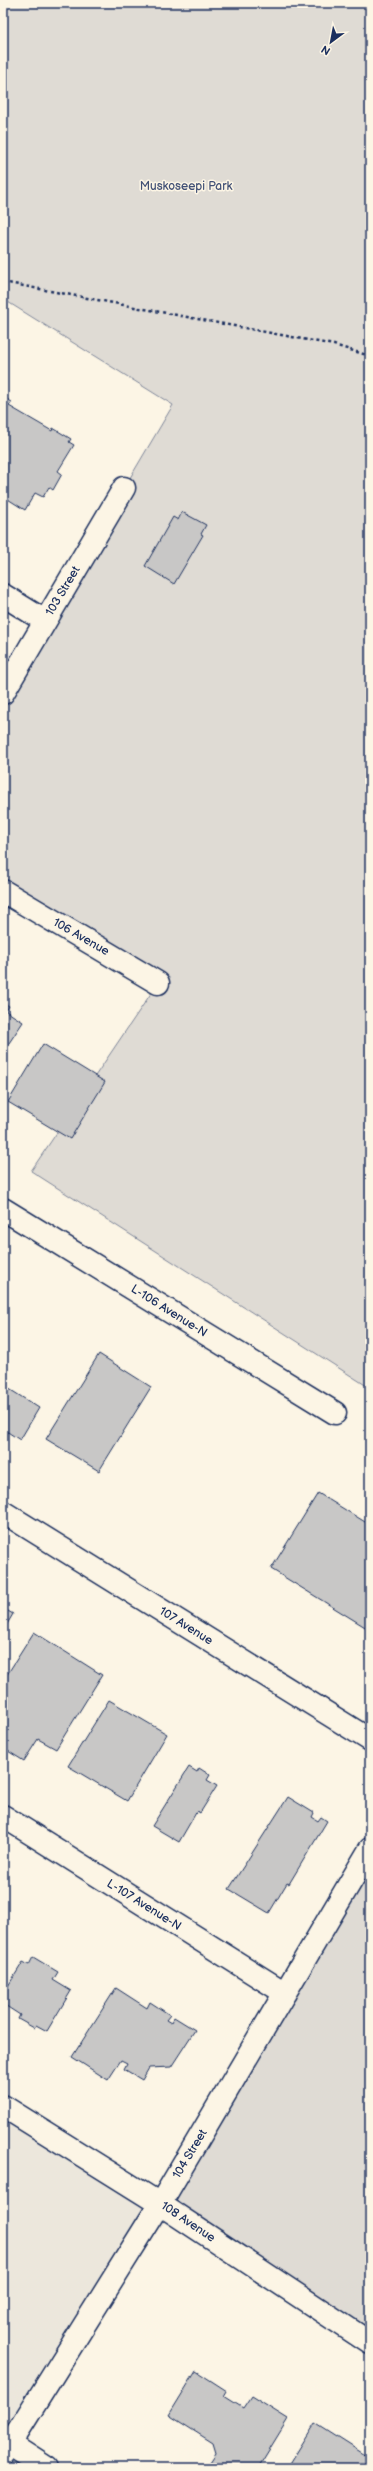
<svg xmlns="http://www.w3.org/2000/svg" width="373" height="2471" font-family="'Balsamiq Sans',sans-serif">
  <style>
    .built { fill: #ece7dc }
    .green { fill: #dfdbd4; stroke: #7d8599 }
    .building { fill: #c8c7c6; stroke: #1b2f5e }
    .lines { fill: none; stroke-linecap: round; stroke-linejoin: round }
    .minor-casing { stroke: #1b2f5e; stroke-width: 25 }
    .path { stroke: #1b2f5e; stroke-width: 2.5; stroke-dasharray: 3 3; stroke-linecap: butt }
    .minor { stroke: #fcf5e5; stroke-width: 22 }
    .labels { text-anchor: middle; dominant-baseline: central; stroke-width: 3; stroke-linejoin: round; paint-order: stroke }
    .park-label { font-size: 12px; fill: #425176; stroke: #fcf5e5 }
    .street-label { font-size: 12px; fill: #1b2f5e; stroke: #fcf5e5 }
  </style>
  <rect width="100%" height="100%" fill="#fcf5e5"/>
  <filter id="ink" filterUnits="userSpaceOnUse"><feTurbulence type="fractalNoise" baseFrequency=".025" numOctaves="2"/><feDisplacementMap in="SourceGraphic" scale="8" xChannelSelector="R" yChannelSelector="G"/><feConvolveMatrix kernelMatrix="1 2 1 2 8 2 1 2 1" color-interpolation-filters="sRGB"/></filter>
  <g filter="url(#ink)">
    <path class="built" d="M 3,2106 L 160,2204 L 3,2455 Z"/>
    <path class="green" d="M 3,3 L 370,3 L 370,1388 L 31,1171 L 158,983 L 3,891 L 3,693 L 173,405 L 3,299 Z
      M 370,1846 L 370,2349 L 152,2206 Z"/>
    <path class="building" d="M 3,397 L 12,402 L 9,406 L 52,431 L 53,428 L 71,439 L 69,442 L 74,445 L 58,471 L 62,474 L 53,490 L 49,487 L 43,497 L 35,493 L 25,510 L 3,496 Z
      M 182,512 L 206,525 L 201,534 L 203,535 L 174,584 L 145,566 L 173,517 L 178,520 Z
      M 3,1002 L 9,1006 L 6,1011 L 23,1022 L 3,1052 Z
      M 43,1044 L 105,1082 L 70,1139 L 8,1102 Z
      M 99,1354 L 151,1387 L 99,1471 L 46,1439 Z
      M 3,1385 L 39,1408 L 20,1440 L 3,1429 Z
      M 318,1493 L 370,1525 L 370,1630 L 271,1569 Z
      M 3,1608 L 13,1614 L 3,1631 Z
      M 34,1632 L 102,1675 L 56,1749 L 38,1739 L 24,1761 L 3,1748 L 3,1681 Z
      M 109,1700 L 167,1734 L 127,1801 L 68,1766 Z
      M 189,1767 L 197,1772 L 199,1768 L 210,1775 L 207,1780 L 217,1786 L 200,1813 L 197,1811 L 179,1842 L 152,1826 Z
      M 288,1797 L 314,1813 L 312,1817 L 318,1821 L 321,1817 L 327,1821 L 289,1884 L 287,1883 L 269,1913 L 229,1889 Z
      M 33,1957 L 58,1972 L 53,1980 L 71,1991 L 47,2031 L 36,2025 L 34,2028 L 18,2019 L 20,2015 L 3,2004 L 3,1994 L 23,1962 L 29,1965 Z
      M 116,1988 L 147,2008 L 150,2002 L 170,2015 L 166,2020 L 171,2023 L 174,2017 L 195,2030 L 171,2067 L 149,2068 L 142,2080 L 124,2069 L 127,2063 L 121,2060 L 108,2080 L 72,2057 Z
      M 196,2371 L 227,2391 L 224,2396 L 243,2408 L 251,2396 L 288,2419 L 258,2468 L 206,2468 L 216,2453 L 213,2443 L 169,2415 Z
      M 315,2423 L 370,2458 L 370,2468 L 293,2468 L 289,2465 Z"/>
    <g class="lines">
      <g class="minor-casing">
        <path id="minor" d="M 3,595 L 45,621
          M 3,693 L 124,488
          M 3,891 L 158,983
          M 3,1209 L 335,1413
          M 3,1512 L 370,1740
          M 3,1816 L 285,1993
          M 3,2106 L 160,2204 L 370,2343
          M 10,2444 L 47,2468
          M 3,2455 L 160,2204 L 370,1849"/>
      </g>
      <path class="path" d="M 3,282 L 334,345 L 370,356"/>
      <use href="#minor" class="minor"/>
    </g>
  </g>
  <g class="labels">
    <g class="park-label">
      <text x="186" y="186">Muskoseepi Park</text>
    </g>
    <g class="street-label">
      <text transform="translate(63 591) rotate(-59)">103 Street</text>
      <text transform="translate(81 937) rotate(30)">106 Avenue</text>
      <text transform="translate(169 1311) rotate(32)">L-106 Avenue-N</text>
      <text transform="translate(186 1626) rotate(32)">107 Avenue</text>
      <text transform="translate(144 1905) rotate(32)">L-107 Avenue-N</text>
      <text transform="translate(190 2154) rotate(-59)">104 Street</text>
      <text transform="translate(188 2222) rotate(34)">108 Avenue</text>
    </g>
  </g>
  <rect width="373" height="2471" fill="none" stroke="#fcf5e5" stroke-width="16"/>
  <rect x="8" y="8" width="357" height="2455" fill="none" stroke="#1b2f5e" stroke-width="1.5" filter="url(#ink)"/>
  <g transform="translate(331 42) rotate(212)" stroke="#fcf5e5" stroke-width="3" paint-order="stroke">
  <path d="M0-3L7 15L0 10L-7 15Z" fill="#1b2f5e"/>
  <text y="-6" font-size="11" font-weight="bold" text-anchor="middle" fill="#1b2f5e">N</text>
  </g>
</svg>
